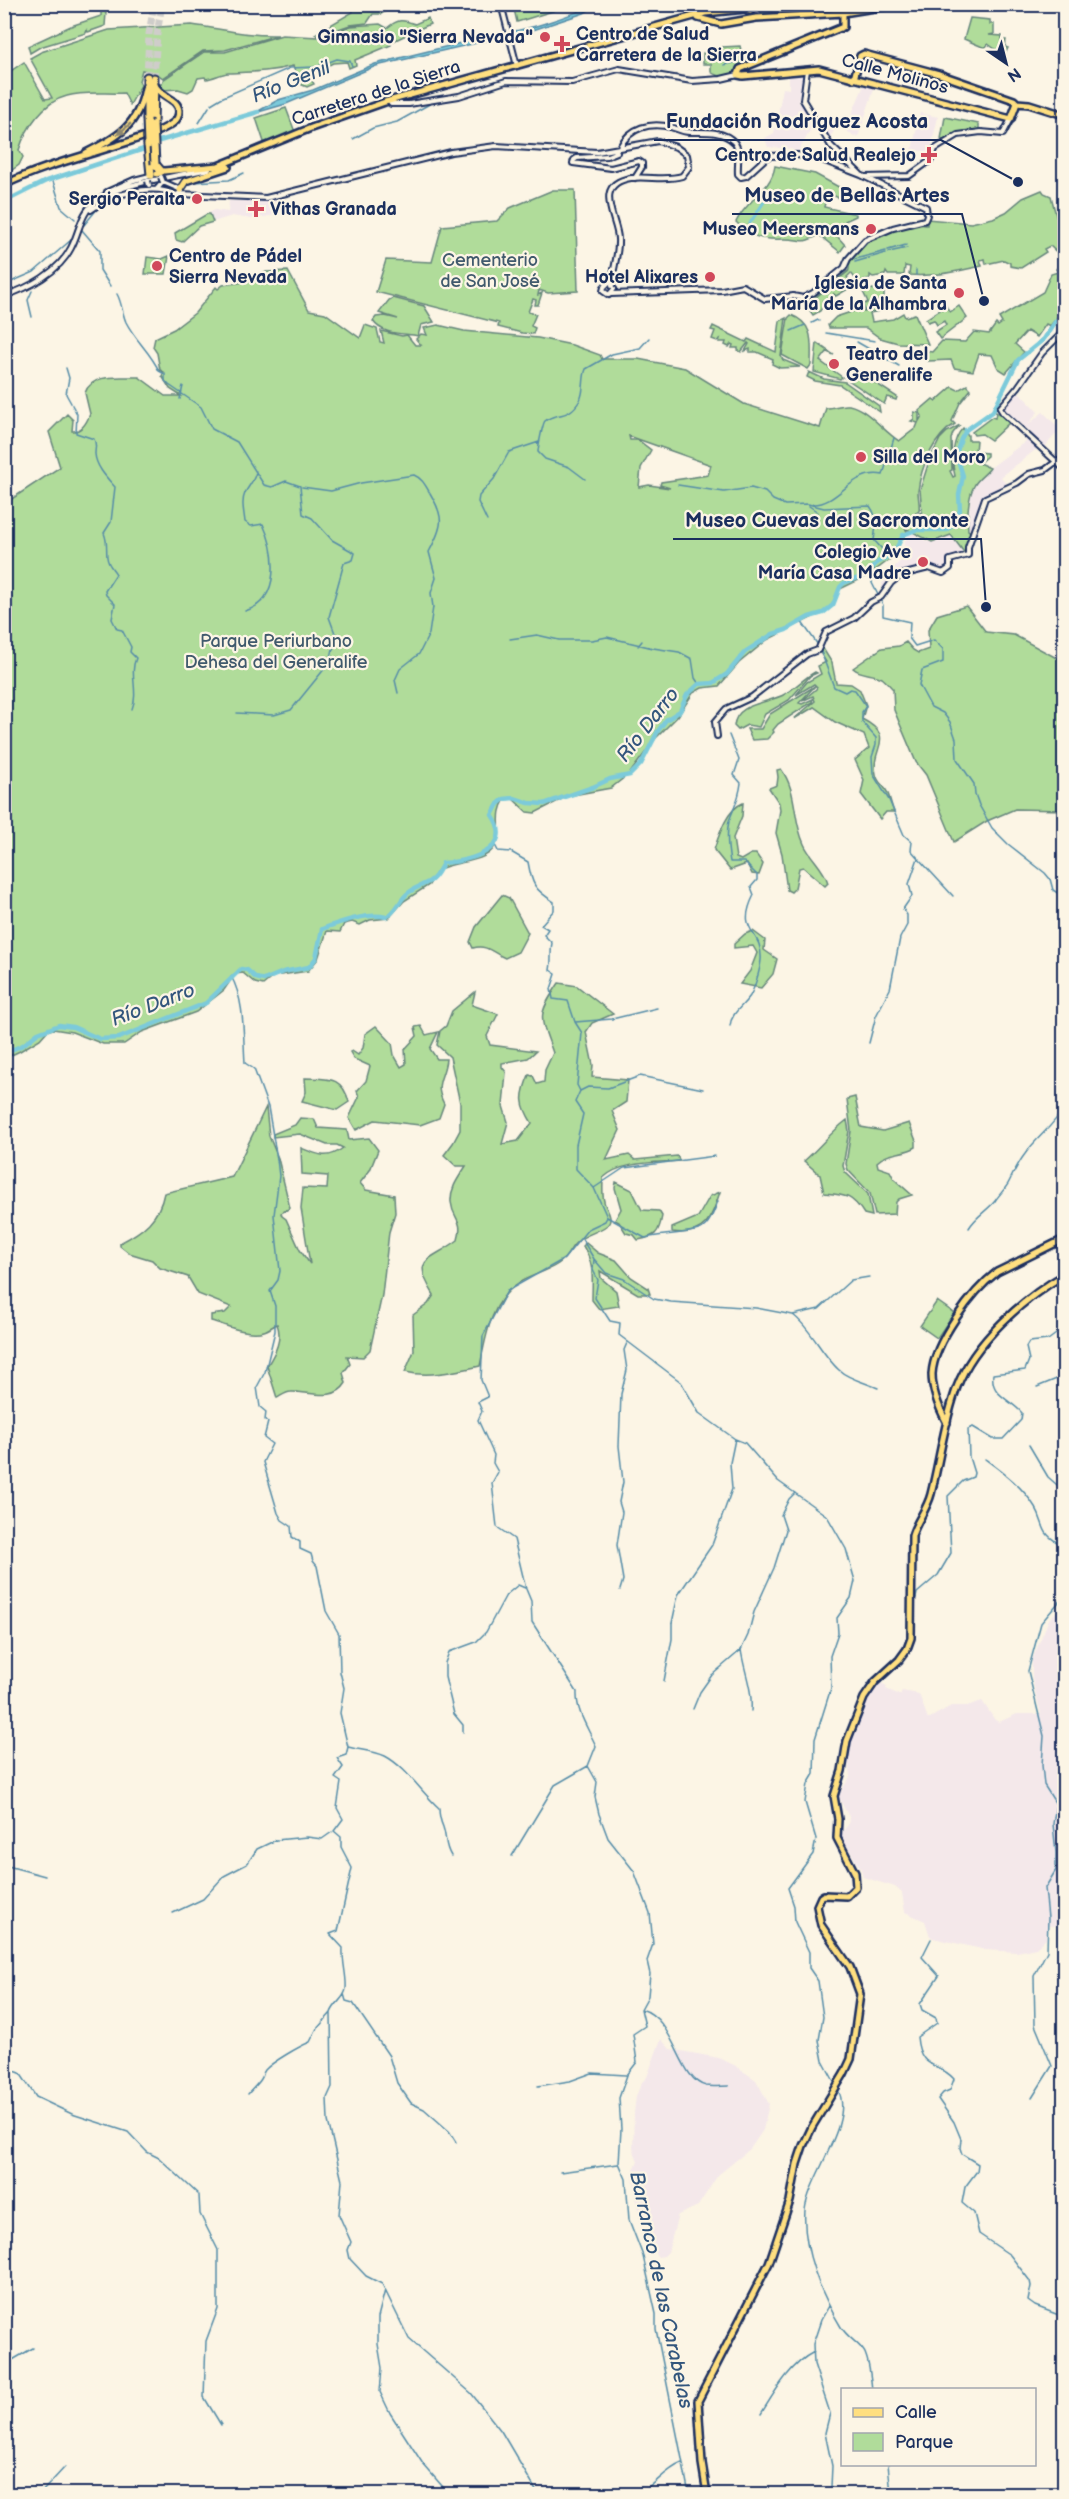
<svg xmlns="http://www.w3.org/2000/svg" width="1069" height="2499" font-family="'Balsamiq Sans',sans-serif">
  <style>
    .built { fill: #f4e8ea }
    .green { fill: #b0dc9a; stroke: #66867c; stroke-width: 1.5; fill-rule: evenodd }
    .water { fill: #7ccada; stroke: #558ca8; stroke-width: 1.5 }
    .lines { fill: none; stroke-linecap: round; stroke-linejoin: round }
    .stream { stroke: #558ca8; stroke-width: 1.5 }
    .canal { stroke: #7ccada; stroke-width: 3 }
    .river { stroke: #7ccada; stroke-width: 4.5 }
    .highway-tunnel { stroke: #cfcdca; stroke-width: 7; stroke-dasharray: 7 3.5; stroke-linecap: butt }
    .minor-casing { stroke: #1b2f5e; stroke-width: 8 }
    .major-casing { stroke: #1b2f5e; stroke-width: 10 }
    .highway-casing { stroke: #1b2f5e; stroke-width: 11 }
    .minor { stroke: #fcf5e5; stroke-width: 4 }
    .major { stroke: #ffdf80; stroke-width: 5 }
    .highway { stroke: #ffdf80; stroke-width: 7 }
    .minor-bridge-casing { stroke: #1b2f5e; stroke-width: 8; stroke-linecap: butt }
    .highway-bridge-casing { stroke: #1b2f5e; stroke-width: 11; stroke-linecap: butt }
    .minor-bridge { stroke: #fcf5e5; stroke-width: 4 }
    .highway-bridge { stroke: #ffdf80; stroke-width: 7 }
    .oneway { fill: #8d876f }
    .poi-dot { fill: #d1495b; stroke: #fcf5e5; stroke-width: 2 }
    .labels { text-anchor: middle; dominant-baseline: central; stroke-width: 4.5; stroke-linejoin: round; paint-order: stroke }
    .poi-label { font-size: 18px; font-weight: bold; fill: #1b2f5e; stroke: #fcf5e5; text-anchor: end }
    .street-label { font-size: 18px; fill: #1b2f5e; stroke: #fcf5e5 }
    .park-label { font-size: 18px; fill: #405a6d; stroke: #fcf5e5 }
    .water-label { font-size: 20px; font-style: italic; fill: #33567d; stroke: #fcf5e5 }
    .leader { fill: none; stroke: #1b2f5e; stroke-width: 2 }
    .callout-dot { fill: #1b2f5e; stroke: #fcf5e5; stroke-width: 2 }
    .callout-label { font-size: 20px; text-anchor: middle; font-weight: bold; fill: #1b2f5e; stroke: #fcf5e5; stroke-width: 4.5; stroke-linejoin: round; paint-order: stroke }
  </style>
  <rect width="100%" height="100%" fill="#fcf5e5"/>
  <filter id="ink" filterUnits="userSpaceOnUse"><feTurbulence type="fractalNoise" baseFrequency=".0167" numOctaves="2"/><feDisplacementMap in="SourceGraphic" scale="12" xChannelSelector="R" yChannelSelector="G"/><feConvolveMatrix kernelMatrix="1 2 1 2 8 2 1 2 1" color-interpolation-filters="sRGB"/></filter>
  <g filter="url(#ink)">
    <path class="built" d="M 804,73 L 798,102 L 807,108 L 815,122 L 797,154 L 791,149 L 768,147 L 765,138 L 774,133 L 783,88 L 789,89 L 789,76 Z
      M 865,83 L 875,86 L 858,137 L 852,135 L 838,124 L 829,139 L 825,134 L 834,119 L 847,125 Z
      M 920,113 L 938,117 L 930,152 L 912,150 Z
      M 284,197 L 282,201 L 284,210 L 276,215 L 251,219 L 232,216 L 213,222 L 209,213 L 215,210 L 228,212 L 229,201 L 255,201 Z
      M 1018,391 L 1038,412 L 1028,425 L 1043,412 L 1060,429 L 1044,448 L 1029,434 L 1031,432 L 1002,408 Z
      M 1028,436 L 1039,447 L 1001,477 L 1007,485 L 1002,490 L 985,496 L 979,506 L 972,533 L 968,530 L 968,524 L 970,499 L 974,485 L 990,468 L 1026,441 Z
      M 913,534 L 928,542 L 951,535 L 966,555 L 948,561 L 949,568 L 943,571 L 925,566 L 901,573 L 883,591 L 882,586 L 883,577 L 902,560 L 901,555 L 905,541 L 909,535 Z
      M 1064,1604 L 1064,1925 L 1048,1926 L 1046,1939 L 1036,1948 L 1017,1952 L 986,1950 L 933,1938 L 930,1936 L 925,1921 L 905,1912 L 902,1893 L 895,1887 L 863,1877 L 861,1869 L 840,1835 L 848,1825 L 849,1817 L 838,1796 L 850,1777 L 848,1761 L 849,1745 L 858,1729 L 854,1729 L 869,1692 L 879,1682 L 887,1686 L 886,1689 L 900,1695 L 902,1691 L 919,1694 L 928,1719 L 951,1706 L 967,1706 L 982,1701 L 995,1720 L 999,1722 L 1017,1714 L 1041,1714 L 1032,1679 L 1032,1660 L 1049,1619 Z
      M 661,2039 L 670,2049 L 719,2058 L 734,2065 L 756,2080 L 769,2104 L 763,2130 L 750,2149 L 718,2175 L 698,2206 L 678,2215 L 668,2252 L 664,2256 L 658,2257 L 644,2240 L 638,2210 L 633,2175 L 634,2169 L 638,2162 L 633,2148 L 634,2113 L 636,2096 L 642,2082 L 647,2077 Z"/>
    <path class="green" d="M 354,5 L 393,5 L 394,6 L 381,14 L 373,14 L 367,23 L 350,25 L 318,36 L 315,34 L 353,12 L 352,8 Z
      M 513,5 L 513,4 L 572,5 L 517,22 Z
      M 828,5 L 884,5 L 882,7 L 761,17 L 761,10 Z
      M 101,6 L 106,13 L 105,26 L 88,32 L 87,30 L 86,33 L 40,47 L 30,53 L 28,46 L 71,26 L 101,16 Z
      M 428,18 L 430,24 L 391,42 L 391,45 L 355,60 L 356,65 L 349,68 L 347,62 L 333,63 L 306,76 L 307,80 L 311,79 L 314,84 L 307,87 L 302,85 L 293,66 C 271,72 251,72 228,73 C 220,74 214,78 206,79 L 205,77 L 198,78 L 193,89 L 188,92 L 178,89 L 162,90 L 160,88 L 159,84 L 162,84 L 163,80 L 204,52 L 225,52 L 282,35 L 318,37 L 351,26 L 380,24 L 387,28 C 398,19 402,19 415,24 Z
      M 970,18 L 990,20 L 990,24 L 994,24 L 994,34 L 989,35 L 1002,36 L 1002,40 L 1006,40 L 1005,47 L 1008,48 L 1005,54 L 1002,54 L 988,44 L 985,48 L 964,39 Z
      M 192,25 C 221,29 248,36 278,35 L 225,50 L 203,51 L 163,78 L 156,73 L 142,70 L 139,81 L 141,85 L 130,105 L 124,93 C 106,94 84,91 67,96 C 43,102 26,128 19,150 L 23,157 L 19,165 L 5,175 L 5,75 L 24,62 L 45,99 L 52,98 L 30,58 L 41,52 L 109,30 Z
      M 740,46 L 742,54 L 751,54 L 752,61 L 738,67 L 734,75 C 726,76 717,77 711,72 L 711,64 L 703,64 L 703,53 L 722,47 Z
      M 286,108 L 295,132 L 265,145 L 256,118 Z
      M 945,117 L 979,124 L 979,129 L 945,141 L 941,139 Z
      M 775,166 L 815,174 L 846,191 L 844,200 L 827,193 L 824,207 L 856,214 L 856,216 L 845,221 L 837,229 L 837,236 L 845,245 L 840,252 L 819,235 C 799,246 801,238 783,239 C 761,240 752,238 736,222 C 747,199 771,191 775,166 Z
      M 553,190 L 575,190 L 578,291 L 548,293 L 539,290 L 538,295 L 542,293 L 538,305 L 535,305 L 536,300 L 533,299 L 528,312 L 536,314 L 531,326 L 535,328 L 533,334 L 522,333 L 498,327 L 499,323 L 376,292 L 386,260 L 432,262 L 442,226 L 497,221 L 510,208 Z
      M 1042,190 L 1044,193 L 1051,196 L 1058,223 L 1064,221 L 1064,256 L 1062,257 L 1050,246 L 1044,249 L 1046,252 L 1021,268 L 1010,266 L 1010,263 L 1004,260 L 986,264 L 985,259 L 980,260 L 982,266 C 957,271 936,277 909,275 L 910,267 L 905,266 L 904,275 L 888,275 L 886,272 L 885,275 L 873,277 L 870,275 L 870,278 L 859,283 L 851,273 L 847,277 L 853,286 L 836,296 L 834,294 L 834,297 L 825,302 L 823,301 L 824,304 L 820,311 L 813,315 L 806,305 L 849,271 L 812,300 L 807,303 L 849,270 C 847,245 895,223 918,224 C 921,224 924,225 927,225 L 927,219 L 971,223 L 993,218 L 1006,212 L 1023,198 Z
      M 207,214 L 210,214 L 213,222 L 199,226 L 182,242 L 176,240 L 175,233 Z
      M 169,256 L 166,274 L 145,274 L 147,257 L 162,259 Z
      M 1064,260 L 1064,312 L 1058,316 L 1050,326 L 1046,324 L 1037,337 L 1027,331 L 1015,344 L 1024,352 L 1006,373 L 998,368 L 992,355 L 979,354 L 973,371 L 954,368 L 951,360 L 928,361 L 923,358 L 926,351 L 932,352 L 942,341 L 965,342 L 974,332 L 989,334 L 996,324 L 998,326 L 1002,323 L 999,318 L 1043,292 L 1051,274 L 1058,272 L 1056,269 Z
      M 288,271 L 309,310 L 325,313 L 360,338 L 365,325 L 377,329 L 380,342 L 384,343 L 381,331 L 402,336 L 407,335 L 415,345 L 421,345 L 416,339 L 421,334 L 427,335 L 424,328 L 438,325 L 464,331 L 538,338 L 572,345 L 600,355 L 602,359 L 638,359 L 685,368 L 744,404 L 820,428 L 826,408 C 834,408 841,404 849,405 C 868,409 883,431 899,441 L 916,428 L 918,423 L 911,421 L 914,419 L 914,412 L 919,413 L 919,421 L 922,416 L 919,411 L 933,399 L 936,401 L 952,387 L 958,390 L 967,385 L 971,389 L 960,403 L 952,421 L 955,424 C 933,437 921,467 918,491 C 918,498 920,504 919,511 L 910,517 L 894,519 L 897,521 L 909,519 L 922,512 L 920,490 L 929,461 L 940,439 L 947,432 L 960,425 L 953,433 L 951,439 L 952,470 L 950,471 L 953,477 L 955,476 C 951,461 952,439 963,428 L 968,435 L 968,440 L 976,440 L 975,452 L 987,453 L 987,456 L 979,463 L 990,468 C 986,474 977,479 974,486 C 968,497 967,517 968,530 L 972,533 L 966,555 L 951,535 L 932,542 L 905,528 L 908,533 L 902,539 L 893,557 L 869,575 L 840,589 L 832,605 L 825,611 L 767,640 L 739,663 L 719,686 L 702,688 L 693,693 L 678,716 L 656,738 L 630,773 L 611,788 L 568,796 L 535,813 L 527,812 L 512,798 L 505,799 C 495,815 502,823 498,839 C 491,866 456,859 438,870 L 429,885 L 404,901 L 389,918 L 370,920 L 360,925 L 352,922 L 344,924 L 340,932 L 327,931 L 318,959 L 308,971 L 274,976 L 263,985 L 255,983 L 243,973 L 235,974 L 224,990 L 196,1012 L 142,1032 L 124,1044 L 103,1044 L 72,1032 L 53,1029 L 47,1031 L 40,1039 L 20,1051 L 5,1058 L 4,504 L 60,467 L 49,432 L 67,414 L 73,420 L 72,431 C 81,432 87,422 90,414 L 85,393 C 92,372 121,378 139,377 L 165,396 L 181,396 L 170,389 L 162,376 L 164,372 L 160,370 L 157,353 L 153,347 L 155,338 L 174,329 L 195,313 L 216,287 L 218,289 L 223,285 L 251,281 L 266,272 ZM 629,436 L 711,465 L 708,475 L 661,482 L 660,485 L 670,488 L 649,485 L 639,487 L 641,468 L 651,450 L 638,440 L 630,440 Z
      M 884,286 L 884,299 L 873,303 L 875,308 L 879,307 L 880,311 L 870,313 L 872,322 L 893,319 L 903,313 L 905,317 L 915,314 L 928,344 L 898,343 L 880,338 L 866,328 L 829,328 L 828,325 L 836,317 L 863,308 L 864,312 L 871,310 L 865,311 L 863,305 L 868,302 L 863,292 Z
      M 393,298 L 424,306 L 434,322 L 421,325 L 418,336 C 404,333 382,335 373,321 L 376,317 L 385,316 L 398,319 L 379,313 L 389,300 Z
      M 946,306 L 950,312 L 959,306 L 967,318 L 940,339 L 935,332 L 946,325 L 944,321 L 937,325 L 934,320 L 928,322 L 926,319 Z
      M 791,315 C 815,324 811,343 811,365 L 808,369 L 782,355 L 788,318 Z
      M 786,318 L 781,356 L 783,360 L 800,367 L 780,368 L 772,364 L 773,359 L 757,352 L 750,352 L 750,349 L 745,351 L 749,344 L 748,343 L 741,352 L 738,350 L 738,348 L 732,348 L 733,345 L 731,344 L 729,347 L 725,345 L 726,342 L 719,342 L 720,339 L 717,341 L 712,339 L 715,331 L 711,330 L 713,326 L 746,342 L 748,339 L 776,352 L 780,321 Z
      M 817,343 L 834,355 L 827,352 L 820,361 L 842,377 L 840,379 L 814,372 Z
      M 851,367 L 897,397 L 896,400 L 887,397 L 884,404 L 844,377 Z
      M 809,372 L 824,379 L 845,382 L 879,406 L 880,412 L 840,385 L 815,381 L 807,377 Z
      M 996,412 L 1010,422 L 991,440 L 982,434 L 974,435 L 972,432 L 992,417 L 995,418 Z
      M 966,606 L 986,632 L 1014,635 L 1064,662 L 1064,810 L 1015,809 L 987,821 L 954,842 L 926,775 L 916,762 L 894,710 L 893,689 C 890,686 886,681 882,678 C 873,673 860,675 853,668 L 882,648 L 899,646 L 906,642 L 913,650 L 918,653 L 929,649 L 928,630 L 937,615 Z
      M 822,647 L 832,663 L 836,683 L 851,684 L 860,690 L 866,705 L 862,719 C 898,738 870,747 876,774 C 877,781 882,784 886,790 C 890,796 891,805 894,812 L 886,812 L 880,819 L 861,794 L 864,780 L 855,760 L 869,748 L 864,735 L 835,722 L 814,707 L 794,719 L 815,701 L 813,696 L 802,701 L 816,689 L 817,687 L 814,684 L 796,695 L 807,682 L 821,674 L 818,666 L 826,662 L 819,651 Z
      M 815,672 L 817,673 L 810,676 L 789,700 L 765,714 L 759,727 L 747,725 L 738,730 L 734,726 C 736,702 768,704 785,694 C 795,688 804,678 815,672 Z
      M 815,686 L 799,703 L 802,704 L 813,699 L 812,702 L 778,724 L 773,730 L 774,732 L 767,739 L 752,740 L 747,729 L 761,729 L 770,714 Z
      M 781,769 C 798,792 792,818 804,844 C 810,858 824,868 828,883 L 825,886 L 803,867 L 799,868 L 795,888 L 791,892 L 787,890 L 782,854 L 776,833 L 780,810 L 779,803 L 769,788 L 777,785 L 778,777 L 777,770 Z
      M 743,803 L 742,816 L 733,838 L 736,858 L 741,860 L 751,854 L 756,854 L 763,864 L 759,875 L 752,874 L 747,864 L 730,870 L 714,850 C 719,835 727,809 743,803 Z
      M 502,895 L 509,898 L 528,933 L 518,952 L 505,958 C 493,953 487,944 473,948 L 470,942 L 476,927 Z
      M 753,931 L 765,940 L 764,950 L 777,959 L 773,974 L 761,988 L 740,984 L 750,971 L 757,953 L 753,946 L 734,948 L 734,944 L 745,934 Z
      M 559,983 L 577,986 L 613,1014 L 592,1023 L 586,1032 L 593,1065 L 592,1077 L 628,1080 L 626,1102 L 612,1111 L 620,1130 L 606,1160 L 629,1155 L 635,1160 L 677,1156 L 680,1161 C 656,1163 621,1161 603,1178 C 603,1186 602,1194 604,1201 C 605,1208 613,1216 609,1223 C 605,1230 585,1234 578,1241 C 569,1247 571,1255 558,1264 C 546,1272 532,1275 520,1282 C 491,1300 486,1335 480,1366 C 456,1371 430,1378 405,1372 L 414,1351 L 413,1315 L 428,1304 L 434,1295 C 410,1257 429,1262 458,1240 C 464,1218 453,1221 451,1202 C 450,1188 459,1177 466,1166 L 456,1166 L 444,1155 L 453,1143 L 460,1130 L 460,1103 L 450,1057 L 437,1045 L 440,1031 L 446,1026 L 452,1011 L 475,992 L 472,1005 L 498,1014 L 487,1036 L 490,1045 L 536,1051 L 528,1058 L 502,1063 L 502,1067 L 506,1072 L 503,1106 L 508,1122 L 502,1144 L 518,1141 L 532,1123 C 520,1104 520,1096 529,1075 L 533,1076 L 537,1084 L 544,1082 L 545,1070 L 553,1053 C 540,1016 536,1017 559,983 Z
      M 376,1026 L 392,1043 L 394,1055 L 401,1067 L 406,1064 L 405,1049 L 417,1036 L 415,1027 L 421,1026 L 426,1035 L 438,1032 L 430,1049 L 437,1059 L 446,1059 C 444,1079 433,1083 444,1104 L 439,1118 L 420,1125 L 375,1120 L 356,1130 L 349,1118 L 359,1097 L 357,1091 L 366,1081 L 370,1066 L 354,1059 L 350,1052 L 352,1051 L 358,1055 L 363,1048 L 365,1034 Z
      M 305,1078 C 329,1079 342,1076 349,1102 L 337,1110 L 302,1101 L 306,1092 Z
      M 855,1097 L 861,1127 L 883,1131 L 909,1123 L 916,1141 L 916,1147 C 905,1154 887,1152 877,1162 L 878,1167 L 890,1171 L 894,1179 L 912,1195 L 899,1199 L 896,1202 L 895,1214 L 875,1215 L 870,1193 L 848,1170 L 846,1164 L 851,1131 L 847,1099 Z
      M 266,1107 L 269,1136 L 278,1158 L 290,1208 L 281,1213 L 282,1216 L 286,1219 L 300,1250 L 310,1264 L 301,1208 L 303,1188 L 327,1189 L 328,1176 L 302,1174 L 301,1148 C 318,1155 328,1160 343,1148 L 337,1145 L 327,1145 L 300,1134 L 273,1137 L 273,1134 L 295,1125 L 300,1118 L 314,1119 L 318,1128 L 347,1130 L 349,1140 L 369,1138 L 378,1150 L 370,1170 L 360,1183 L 366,1190 L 394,1195 L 395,1213 L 389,1232 L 382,1295 L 370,1350 L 363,1357 L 347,1356 L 350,1364 L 343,1373 L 346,1383 C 334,1403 309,1391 291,1392 C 286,1392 281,1396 277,1398 L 267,1366 C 275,1353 283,1339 277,1324 C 273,1326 268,1330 264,1331 C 248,1336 226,1325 211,1321 L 211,1315 L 225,1313 L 231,1307 L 198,1294 L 188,1277 L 160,1268 L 152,1260 L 129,1253 L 120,1246 L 120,1243 C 143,1231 159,1219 164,1193 L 232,1177 Z
      M 847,1120 L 849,1131 L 843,1166 L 845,1172 L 868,1194 L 872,1216 L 864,1214 C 852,1195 846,1195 824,1193 L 820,1175 L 804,1161 C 819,1148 831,1132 847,1120 Z
      M 616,1182 L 632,1190 L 642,1210 L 659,1211 L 662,1216 C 659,1234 655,1237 638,1240 L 634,1235 L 626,1233 L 619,1222 L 615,1220 L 621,1209 L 615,1188 Z
      M 720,1192 C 711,1219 705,1237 672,1232 L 672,1228 L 698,1217 L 710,1196 Z
      M 586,1243 L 598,1253 L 616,1260 L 631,1277 L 648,1288 L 650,1294 L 638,1294 L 600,1271 L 601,1278 L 616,1291 L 619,1306 L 599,1309 L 592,1300 C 592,1279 595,1265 583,1246 Z
      M 937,1301 L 954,1313 L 937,1338 L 920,1326 Z"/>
    <path class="water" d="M 590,5 L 597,5 L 584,13 L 533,30 L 376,66 L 286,104 L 255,113 L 278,100 L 313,90 L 375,64 L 510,31 C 523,32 582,12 590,5 Z"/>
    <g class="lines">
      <path class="stream" d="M 724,65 L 741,61
        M 488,88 L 501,85
        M 455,99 L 473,93
        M 211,104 L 221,98 L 290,68 L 316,67 L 337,59 L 350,61 L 352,66
        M 199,123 L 209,107
        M 353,139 L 373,128 L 397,122 L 435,101
        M 52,178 L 61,207 L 75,219
        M 193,182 L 229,180 L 244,173
        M 84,225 L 98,208 L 123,199
        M 747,229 L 750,223
        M 82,230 L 100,251 L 100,270 L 110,286
        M 888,250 L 906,245
        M 889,252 L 907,248
        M 855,259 L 886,251
        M 855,262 L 886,253
        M 916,275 L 916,270
        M 4,285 L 34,272 L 71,240
        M 32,291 L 28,300 L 32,317
        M 117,294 C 122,303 122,313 126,322 C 135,340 151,353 159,371 L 165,374 L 165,381 L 169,385 L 201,407 L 212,429 L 237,442 L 264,485 L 272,487 L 286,481 L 300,486 L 303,514 L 312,518 L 332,540 L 355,553 L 353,560 L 344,563 L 329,617 L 336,636 L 330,662 L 291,710 L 274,715 L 237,713
        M 812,323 L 818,320 L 819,321
        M 791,331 L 805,325
        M 826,333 L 875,341
        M 857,342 L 899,366
        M 66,368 L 69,378 L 66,394 L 77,414 L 76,433 L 94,439 C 97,445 95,447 95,454 C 96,467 107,478 115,487 L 111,522 L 104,533 C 108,543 106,548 107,557 C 108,566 113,568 116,574 L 105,591 L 106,595 L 115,604 L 112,619 L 117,629 L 122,630 L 131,647 L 130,652 L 136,658 C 129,674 139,692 132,709
        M 180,399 L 183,386
        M 585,479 L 569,467 L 545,459 L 538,452 C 538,448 543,422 545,421 C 555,412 569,420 580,400 C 585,390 582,378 586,369 L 612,354 L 640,348 L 649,338
        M 678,485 L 724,492 L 751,488 L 765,492 L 773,500 L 785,505 L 808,504 L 824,508 L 870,506 C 878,517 876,526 874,540 L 889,557
        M 302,487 L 331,491 L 361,483 L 414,475 C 423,479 425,485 430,493 C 445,518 443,526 429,552 L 436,578 L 431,593 L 433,607 L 429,634 L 419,654 L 400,669 L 395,680 L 398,693
        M 813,504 C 839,505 851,469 883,475 L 894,438
        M 809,506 L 818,512
        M 487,521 L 478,502 L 479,496 L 494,479 L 509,452 L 539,442
        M 874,567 L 872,583 L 883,605 L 883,616 L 910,622 L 909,638 L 915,646 L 934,640 L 943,649 L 943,662 L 922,670 L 919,685 L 931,707 L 943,713 L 950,722 L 956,739 L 957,759 L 974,784 L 975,794 L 979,805 L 992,828 L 1008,844 L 1045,873 L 1050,879 L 1053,890 L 1064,897
        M 245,611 C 282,600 276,552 263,524 L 251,526 L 245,522 C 244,512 241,502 245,493 C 249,485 255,480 256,471
        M 801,621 L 818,645
        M 510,639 L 537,635 L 559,640 L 592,640 L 607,637 L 653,648 L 679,652 L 692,659 L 695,678 L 699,684
        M 638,646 L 642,641
        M 820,649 L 834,687 L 845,692 L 850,689 L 855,690 L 866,706 L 862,712 L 862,722 L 876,738 L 876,745 L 872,757 L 873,774 L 889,800 L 904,835 L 912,842 L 911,850 L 918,858 L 909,884 L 912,896 L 903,909 L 907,915 L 907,925 L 900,938 L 890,989 L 876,1016 L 869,1043
        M 729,735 L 739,760 L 734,775 L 741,783 C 739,800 734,807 729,821 C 726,833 728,850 730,862 L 744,862 L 757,875 L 757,880 L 751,887 L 754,895 C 735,933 763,929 761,960 C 760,970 755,987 750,996 C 743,1006 731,1013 730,1026
        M 495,845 L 498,851 L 511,852 L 528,862 C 532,885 534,889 554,902 L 554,910 L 541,925 L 548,929 L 544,935 L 552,943 C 550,953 552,960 550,970 L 556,974 L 551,989 L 553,999 L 568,1001 L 575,1022 L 582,1033 L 577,1085 L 580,1091 L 575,1102 L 583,1114 L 576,1145 L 576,1169 L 594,1188 L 607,1217 L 605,1221 L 588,1229 L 564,1259 L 507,1291 L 483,1336 L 481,1380 L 488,1397 L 478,1402 L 482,1411 L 478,1420 L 494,1455 L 493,1463 L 498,1472 L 492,1483 L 497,1527 L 514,1539 L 526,1589 L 531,1601 L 532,1622 L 577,1692 C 576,1712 588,1728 596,1746 L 588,1766 L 597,1782 L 595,1797 L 599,1814 L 608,1838 L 634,1871 L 650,1913 L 653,1944 L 647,1961 L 650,1974 L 648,1996 L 641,2009 L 645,2026 L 633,2034 L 637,2062 L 627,2075 L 619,2098 L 621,2129 L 619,2163 L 626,2179 L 629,2220 L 643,2256 L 656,2314 L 656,2329 L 689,2494
        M 918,858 L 953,896
        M 231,976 C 245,1001 243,1035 245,1063 L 254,1069 L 268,1107 L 277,1159 L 279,1176 L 274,1215 L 280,1271 L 278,1280 L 270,1291 L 275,1306 L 275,1331 L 265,1372 L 257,1387 L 260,1407 L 266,1412 L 265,1420 L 268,1422 L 264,1438 L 272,1444 L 263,1462 L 278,1513 L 282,1520 L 291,1526 L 292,1537 L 300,1542 L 300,1549 L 311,1554 L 313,1561 L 317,1566 L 326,1611 L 339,1634 L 340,1672 L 344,1688 L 340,1713 L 348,1747 L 346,1755 L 337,1758 L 343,1767 L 335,1778 L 341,1782 L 337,1808 L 343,1819 L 334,1831 L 341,1837 L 341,1847 L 352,1868 L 338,1931 L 330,1934 L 343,1948 C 342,1962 347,1976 346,1988 C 346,1998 334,2003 331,2013 L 332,2087 L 327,2098 L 328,2121 L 342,2181 L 339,2215 L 351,2242 L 348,2250 L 350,2259 L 366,2276 L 382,2284 L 409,2339 L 471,2393 L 501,2431 L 538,2494
        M 575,1022 L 612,1019 L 657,1008
        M 580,1091 L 588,1087 L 608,1088 L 640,1076 L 703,1089
        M 594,1188 L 624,1168 L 715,1156
        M 607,1217 L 645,1238 C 657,1235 694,1233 701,1229 C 710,1224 714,1211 718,1201
        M 969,1228 C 976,1216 987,1211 995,1201 C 998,1196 1007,1187 1009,1182 C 1014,1172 1018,1163 1025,1154 C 1037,1137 1054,1126 1064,1107
        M 582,1239 L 594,1259 L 606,1273 L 624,1279 L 654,1299 L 671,1302 L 756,1308 L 793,1315 L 819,1309 L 851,1280 L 869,1277
        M 594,1259 L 593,1270 L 598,1280 L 595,1298 L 610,1321 L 620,1323 L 619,1335 L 681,1382 L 699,1413 L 735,1439 L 745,1443 L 778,1481 L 827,1516 L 846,1549 L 855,1581 L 851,1598 L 837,1618 L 838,1633 L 830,1656 L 831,1688 L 815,1739 L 814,1774 L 808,1784 L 805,1802 L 816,1839 L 813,1854 L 788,1888 L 794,1906 L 795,1922 L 809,1952 L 809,1968 L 818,1981 L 823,2017 L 819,2040 L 823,2061 L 836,2085
        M 4,1283 L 4,1284
        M 793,1315 C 809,1326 823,1356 839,1370 C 848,1379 867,1383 878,1388
        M 1037,1387 L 1064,1376
        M 1029,1445 L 1048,1477 L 1064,1491
        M 985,1459 C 1004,1473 1022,1486 1035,1507 C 1047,1527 1038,1533 1064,1546
        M 620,1590 L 623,1580 L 617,1545 L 622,1512 L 619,1502 L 623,1482 L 619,1446 L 621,1394 L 627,1370 L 624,1350 L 627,1343
        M 916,1598 L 917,1593 L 938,1575 L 951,1553 L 948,1496 L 963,1481 L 973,1477 L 974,1473 L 969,1457 L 968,1429 L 973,1427 L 993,1439 L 1003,1439 L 1021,1420 L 1022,1413 C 1011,1399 990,1396 993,1374 L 1025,1370 L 1029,1360 L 1026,1347 L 1029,1342 L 1048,1340 L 1064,1328
        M 741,1650 C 744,1671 753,1690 751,1711
        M 664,1681 L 672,1639 L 672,1623 L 678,1595 L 712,1545 L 732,1489 L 730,1463 L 735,1439
        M 693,1709 L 700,1692 L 712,1675 L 741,1650 L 748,1635 L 754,1612 L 774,1568 L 786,1530 L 781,1515 L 789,1499 L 795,1493
        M 463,1732 L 463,1725 L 454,1714 L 445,1677 L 445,1663 L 449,1652 L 476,1642 L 486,1632 L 506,1595 L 518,1585 L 525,1588
        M 348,1747 C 359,1750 374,1751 385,1756 C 406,1767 421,1792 439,1808 C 439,1816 440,1820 443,1827 C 447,1838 444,1845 451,1856
        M 512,1856 L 555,1785 L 588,1766
        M 4,1865 L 45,1876
        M 173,1913 L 203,1899 L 224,1876 L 247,1864 L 257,1849 L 276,1840 L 307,1837 L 322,1839 L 332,1832
        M 931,1939 L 922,1957 L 939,1976 L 920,2004 L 922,2010 L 936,2018 L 937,2023 L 917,2037 C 920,2071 938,2061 954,2079 L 950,2090 L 943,2093 L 938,2099 L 954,2122 L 961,2139 L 960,2148 L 962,2154 L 978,2164 L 977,2171 L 965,2187 L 962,2203 L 974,2213 L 979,2234 L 1010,2255 L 1030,2281 L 1031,2286 L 1028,2301 L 1035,2306 L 1064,2317
        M 344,1994 L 346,2001 L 353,2003 L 389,2056 L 397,2083 L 411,2103 L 424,2109 L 449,2131 L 456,2142
        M 641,2009 C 676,2019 678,2080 706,2086 C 713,2087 722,2086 729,2086
        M 4,2067 L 20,2073 L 36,2097 L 72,2114 L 128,2132 L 147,2152 L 159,2158 L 199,2195 L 200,2214 L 218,2250 L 218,2309 L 206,2341 L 204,2397 L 221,2425
        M 538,2086 L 570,2081 L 592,2073 L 626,2075
        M 838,2090 C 855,2121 809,2176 805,2210 C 802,2249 821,2294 841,2327 C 847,2337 856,2341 863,2350 C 869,2357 871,2380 872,2390
        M 248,2094 C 252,2089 258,2084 261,2079 C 264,2075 262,2074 265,2070 C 272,2062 300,2046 310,2042 L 316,2030 L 331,2013
        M 1032,2098 L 1052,2066 L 1035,2025 L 1034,1976 L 1047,1951 L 1048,1918 L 1045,1888 L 1056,1870 L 1056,1853 L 1053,1824 L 1056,1804 L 1044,1785 L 1042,1765 L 1044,1736 L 1028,1671 L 1041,1623 L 1064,1596
        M 560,2172 L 618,2164
        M 4,2210 L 5,2210
        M 4,2280 L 12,2279
        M 385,2290 L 378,2317 L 378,2344 L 382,2368 L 380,2392 L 390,2413 L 423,2464 L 449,2494
        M 4,2365 L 33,2348
        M 761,2414 C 774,2393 790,2364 814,2352
        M 888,2464 L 891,2494
        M 40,2494 L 65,2467
        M 640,2494 C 655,2485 666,2469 682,2463
        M 821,2494 L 831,2487 L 832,2466 L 825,2433 L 830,2413 L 814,2364 L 813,2344 L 821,2320 L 829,2306"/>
      <path class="canal" d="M 750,223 L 766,199"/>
      <path class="river" d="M 4,202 L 46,181 L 144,149 L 156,142 L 258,112
        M 4,1053 L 23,1045 L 38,1033 L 59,1025 L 73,1027 L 100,1039 L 119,1038 L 206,1003 L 241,969 L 247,970 L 256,978 L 264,980 L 283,972 L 309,967 L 316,958 L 322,929 C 340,922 368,912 386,917 C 397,912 399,900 408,893 C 426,880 431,888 443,863 C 469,861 516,850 492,815 L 498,804 L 504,799 L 514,798 L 529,803 L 544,804 L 593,787 L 610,779 L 630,775 L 641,764 L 658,731 L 666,720 L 680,711 L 687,695 L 699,684 L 713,683 L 727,674 L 745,652 L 773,634 L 786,630 L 809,617 L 823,613 L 833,605 L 840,587 L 844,583 L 864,576 L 878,562 L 894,553 L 903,535 L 916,530 L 947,530 L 956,522 L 960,510 L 959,495 L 963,476 L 956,454 L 961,439 L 966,430 L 993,411 L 1018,360 L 1044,339 L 1055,322 L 1064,314"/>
      <path class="highway-tunnel" d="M 147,77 L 149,34 L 154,4
        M 154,78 L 157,34 L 162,4"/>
      <g class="minor-casing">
        <path id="minor" d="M 501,4 L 517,66
          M 807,70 L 803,100 L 831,146 L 860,174
          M 389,101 L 391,104 L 409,104 L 459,96 L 506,81 L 572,82 L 619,69 L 692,81 L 721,79 L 738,75
          M 620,147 C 630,127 650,122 671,127 C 677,129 683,132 689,132 C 704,132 723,130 734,142 C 741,150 737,164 738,174 L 741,177 L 746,176 L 768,156 L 797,155 L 817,158 L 861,175 L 926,207 L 927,215 L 925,220 L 893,228 L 865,240 L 848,259 L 844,268 L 813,293 L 803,298 L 793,296
          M 617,152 L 607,156 L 577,158 L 574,160 L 573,163 L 611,168 L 639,161 L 642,163 L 642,167
          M 865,177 L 909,176 L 931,160 L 935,149 L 958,135 L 981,132 L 1003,134 L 1011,119
          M 635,178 L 642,167
          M 107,192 L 134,180 L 150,176
          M 180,194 L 266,198 L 451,152 L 496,146 L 597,152 L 658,141 L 676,147 L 687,155 L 689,167 L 682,176 C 666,181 648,176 631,178 C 591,184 618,220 618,239 C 619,255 612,270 612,286
          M 91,210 C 112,193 153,183 177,195 L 181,192 L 179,189 L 163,182 L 157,189
          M 612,279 L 604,287 L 603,291 L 609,295 L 614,289
          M 611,294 L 722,290 L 743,286 L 765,299 L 794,296
          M 4,296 C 29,288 59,272 71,248 C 80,231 80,213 97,200 C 121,183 178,176 209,169
          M 1064,331 L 1042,353 L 1018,387 L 1000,408 L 1003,413 L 1064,469
          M 717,736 L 715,722 L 726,709 L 752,697 L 807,654 L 818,650 L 826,632 L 854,618 L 871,602 L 881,597 L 891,583 L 901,575 L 929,568 L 943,573 L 950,568 L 950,560 L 968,555 L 968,547 L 985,498 L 1017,483 L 1029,474 L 1045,470 L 1057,461"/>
      </g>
      <g class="major-casing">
        <path id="major" d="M 843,13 L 843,27 L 740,69 L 738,75 L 743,76 L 819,69 L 1011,119 L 1017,103
          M 698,18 L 721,24 L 756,18 L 843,13 L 899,4
          M 854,79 L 860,56 L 864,54 L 939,74 L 1014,100 L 1017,103
          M 1017,103 L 1029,104 L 1064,115
          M 86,153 C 119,136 138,126 145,88
          M 157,174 L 164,171 L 218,166 L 311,128 L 385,102 L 705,13 L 745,9 L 750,11
          M 4,185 C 44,165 89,155 131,141 C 144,136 162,132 173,123 C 177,120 179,116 179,111 C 178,98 160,97 155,85
          M 180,190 L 186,181 L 228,167
          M 947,1423 C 939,1408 932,1392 932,1374 C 934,1342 972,1291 997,1272 L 1064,1239
          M 707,2494 L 702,2463 L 698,2401 L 769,2263 L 790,2201 L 797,2164 L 803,2146 L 812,2127 L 844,2074 L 851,2059 L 860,1994 L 850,1967 L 821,1925 L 817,1906 L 821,1897 L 824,1895 L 847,1896 L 856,1887 L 855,1873 L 837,1838 L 838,1819 L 834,1796 L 842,1771 L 847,1741 L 864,1698 L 875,1682 L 899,1660 L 907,1649 L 911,1638 L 912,1536 C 916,1521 927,1510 931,1494 C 940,1459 944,1422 957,1387 C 974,1342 1024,1298 1064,1275"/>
      </g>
      <g class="highway-casing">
        <path id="highway" d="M 147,77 L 147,119
          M 153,125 L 154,78
          M 148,145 L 151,175
          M 155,164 L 161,171"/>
      </g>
      <use href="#minor" class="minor"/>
      <use href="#major" class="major"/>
      <use href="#highway" class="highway"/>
      <g class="minor-bridge-casing">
        <path id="minor-bridge" d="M 161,177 L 163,182
          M 148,181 L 149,185"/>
      </g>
      <g class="highway-bridge-casing">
        <path id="highway-bridge" d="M 147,119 L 148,145
          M 153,125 L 155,164"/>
      </g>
      <use href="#minor-bridge" class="minor-bridge"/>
      <use href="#highway-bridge" class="highway-bridge"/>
    </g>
    <defs><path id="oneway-solid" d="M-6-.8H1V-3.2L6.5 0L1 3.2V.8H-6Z" transform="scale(1.5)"/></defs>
    <use class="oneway" href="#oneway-solid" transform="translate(124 129) rotate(140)"/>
  </g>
  <g class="poi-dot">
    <circle cx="545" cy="37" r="6"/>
    <path d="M559 35h6v6h6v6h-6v6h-6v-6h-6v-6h6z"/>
    <path d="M926 146h6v6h6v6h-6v6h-6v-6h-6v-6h6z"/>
    <circle cx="197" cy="199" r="6"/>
    <path d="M253 200h6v6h6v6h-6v6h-6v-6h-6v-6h6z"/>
    <circle cx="871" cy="229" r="6"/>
    <circle cx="157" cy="266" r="6"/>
    <circle cx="710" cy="277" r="6"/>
    <circle cx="959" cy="293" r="6"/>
    <circle cx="834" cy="364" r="6"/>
    <circle cx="861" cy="457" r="6"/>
    <circle cx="923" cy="562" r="6"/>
  </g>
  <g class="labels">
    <g class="poi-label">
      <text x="576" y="34" text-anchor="start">Centro de Salud<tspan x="576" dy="21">Carretera de la Sierra</tspan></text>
      <text x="533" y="37">Gimnasio "Sierra Nevada"</text>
      <text x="916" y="155">Centro de Salud Realejo</text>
      <text x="185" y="199">Sergio Peralta</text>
      <text x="270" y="209" text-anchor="start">Vithas Granada</text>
      <text x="859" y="229">Museo Meersmans</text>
      <text x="169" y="256" text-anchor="start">Centro de Pádel<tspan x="169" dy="21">Sierra Nevada</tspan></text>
      <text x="698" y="277">Hotel Alixares</text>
      <text x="947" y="283">Iglesia de Santa<tspan x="947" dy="21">María de la Alhambra</tspan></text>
      <text x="846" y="354" text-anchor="start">Teatro del<tspan x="846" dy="21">Generalife</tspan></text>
      <text x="873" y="457" text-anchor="start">Silla del Moro</text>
      <text x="911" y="552">Colegio Ave<tspan x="911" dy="21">María Casa Madre</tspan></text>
    </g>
    <g class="street-label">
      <text transform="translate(895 74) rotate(15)">Calle Molinos</text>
      <text transform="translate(376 93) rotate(-18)">Carretera de la Sierra</text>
    </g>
    <g class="park-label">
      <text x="490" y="260">Cementerio<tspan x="490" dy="21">de San José</tspan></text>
      <text x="276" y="641">Parque Periurbano<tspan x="276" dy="21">Dehesa del Generalife</tspan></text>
    </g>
    <g class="water-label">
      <text transform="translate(291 82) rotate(-22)">Río Genil</text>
      <text transform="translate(648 725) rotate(-52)">Río Darro</text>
      <text transform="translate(153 1005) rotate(-21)">Río Darro</text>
      <text transform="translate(661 2290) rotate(78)">Barranco de las Carabelas</text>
    </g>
  </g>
  <path class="leader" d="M1018 182L941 140H654M984 301L962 214H732M986 607L981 539H673"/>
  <g class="callout-dot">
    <circle cx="1018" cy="182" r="6"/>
    <circle cx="984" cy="301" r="6"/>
    <circle cx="986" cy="607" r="6"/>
  </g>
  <g class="callout-label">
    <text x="797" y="128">Fundación Rodríguez Acosta</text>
    <text x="847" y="202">Museo de Bellas Artes</text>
    <text x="827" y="527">Museo Cuevas del Sacromonte</text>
  </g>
  <rect width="1069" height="2499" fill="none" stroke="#fcf5e5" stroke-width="24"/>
  <rect x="12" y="12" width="1045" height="2475" fill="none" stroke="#1b2f5e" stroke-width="2" filter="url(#ink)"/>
  <rect x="841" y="2388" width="195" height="78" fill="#fcf5e5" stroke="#a2a6af" stroke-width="1.5"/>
  <rect x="853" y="2408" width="30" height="9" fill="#ffdf80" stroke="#a2a6af" stroke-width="1.5"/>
  <text x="895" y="2418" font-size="18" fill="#1b2f5e">Calle</text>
  <rect x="853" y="2433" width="30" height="18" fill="#b0dc9a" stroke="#a2a6af" stroke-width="1.5"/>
  <text x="895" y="2448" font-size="18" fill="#1b2f5e">Parque</text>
  <g transform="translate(1006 63) rotate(145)" stroke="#fcf5e5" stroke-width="4.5" paint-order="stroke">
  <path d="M0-4.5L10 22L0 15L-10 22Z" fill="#1b2f5e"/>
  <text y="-9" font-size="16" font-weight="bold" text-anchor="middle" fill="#1b2f5e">N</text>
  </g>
</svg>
